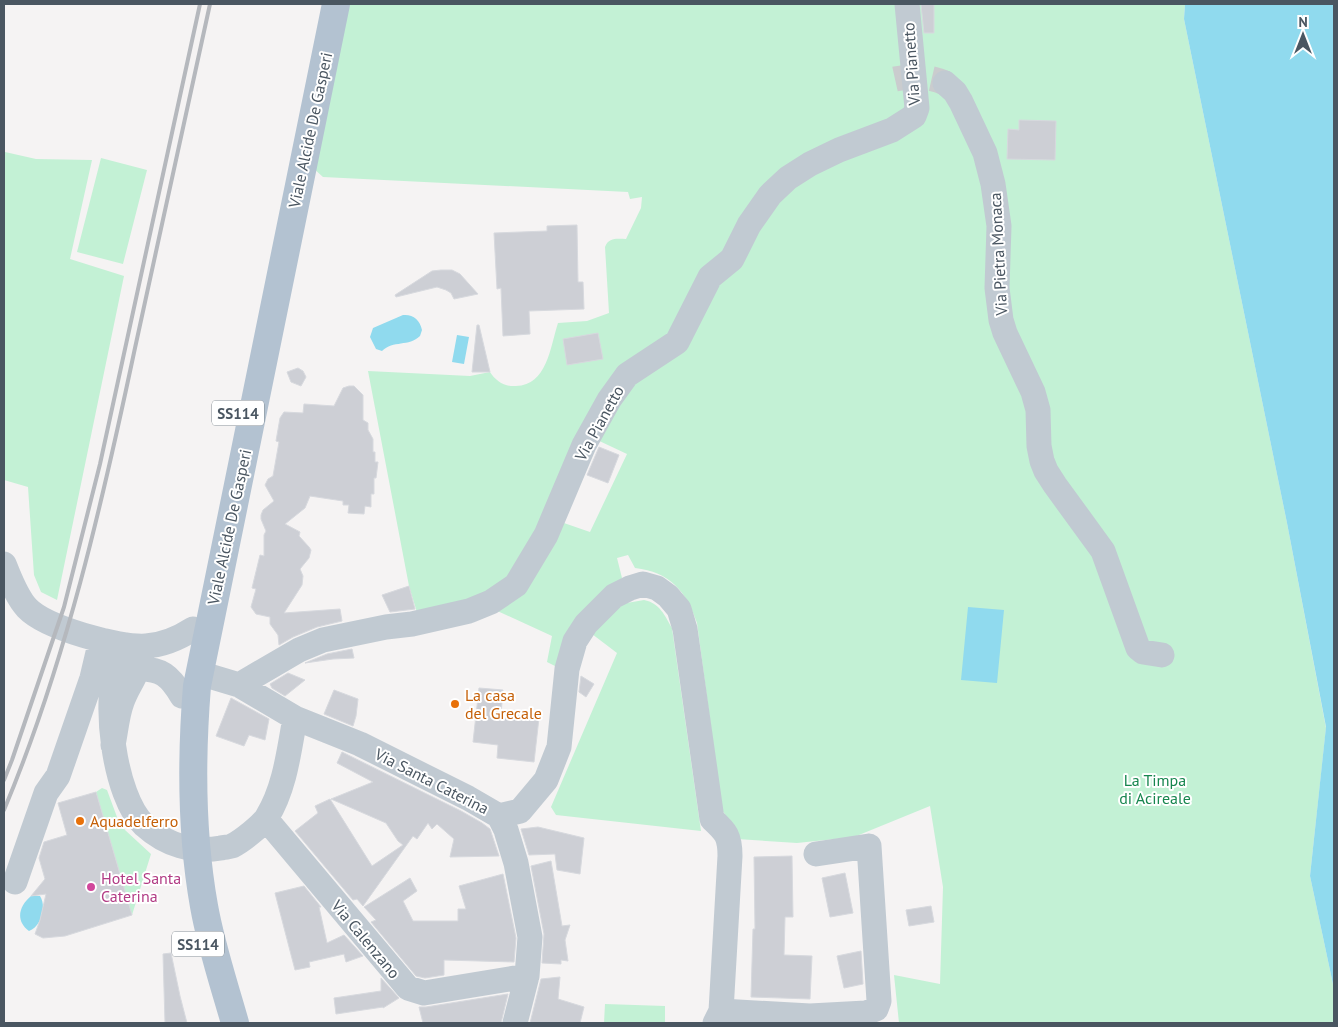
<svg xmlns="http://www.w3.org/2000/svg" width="1338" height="1027" font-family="'PT Sans',sans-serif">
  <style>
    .green { fill: #c3f1d5 }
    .water { fill: #90daee }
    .building { fill: #cdcfd5; stroke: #d7d9de }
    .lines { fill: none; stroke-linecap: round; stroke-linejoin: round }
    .minor-tunnel { stroke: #caccce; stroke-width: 25; stroke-dasharray: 25 12; stroke-linecap: butt }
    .minor { stroke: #c1cad2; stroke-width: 25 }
    .major { stroke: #b3c2d1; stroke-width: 28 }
    .rail { stroke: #b5b8bd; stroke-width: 4 }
    .food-dot { fill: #e8710a; stroke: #fff; stroke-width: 2 }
    .hotel-dot { fill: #d1479c; stroke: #fff; stroke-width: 2 }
    .labels { text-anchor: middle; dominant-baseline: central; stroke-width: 4; stroke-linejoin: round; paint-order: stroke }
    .shield { fill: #fff; stroke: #808990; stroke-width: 1 }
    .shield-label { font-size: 15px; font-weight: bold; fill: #4a5661 }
    .street-label { font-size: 16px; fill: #4a5661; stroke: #fff }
    .food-label { font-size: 16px; fill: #c56008; stroke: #fff; text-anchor: start }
    .park-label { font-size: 16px; fill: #17864f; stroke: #fff }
    .hotel-label { font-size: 16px; fill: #b23c85; stroke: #fff; text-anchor: start }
  </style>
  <rect width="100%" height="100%" fill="#f5f3f3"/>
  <path class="green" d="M 345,4 L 1185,4 L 1184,19 L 1287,523 L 1326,728 L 1310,876 L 1334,989 L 1334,1023 L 899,1023 L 894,975 L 940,984 L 943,887 L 930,806 L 854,837 L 797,843 L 737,839 L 735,829 L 722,810 L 697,623 C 686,591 670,572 635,568 L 628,555 L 617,558 L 622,578 C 600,597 577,614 566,640 C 562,649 560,658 557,667 L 547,662 L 552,636 L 493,609 C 502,604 512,599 519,592 C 538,573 550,546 561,522 L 590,532 L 627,454 L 593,438 C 608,411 624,381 650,364 C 659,357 671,352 681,347 L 684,344 L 712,284 L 717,278 L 742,264 L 755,226 L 791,182 L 808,170 L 788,178 L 785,173 L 765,191 L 721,260 L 705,274 L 673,336 L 623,372 L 606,396 L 583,433 L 541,532 L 512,583 L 490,599 L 419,619 L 409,586 L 368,371 L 470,376 L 490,372 C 496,381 504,387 516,386 C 547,385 550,348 558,323 L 587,321 L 609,313 L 605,247 C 609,237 617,239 626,239 L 641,208 L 642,197 L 630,199 L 628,192 L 323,177 L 313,168 Z
    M 5,152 L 36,159 L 92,160 L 70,259 L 124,276 L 57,600 L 41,592 L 34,575 L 28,487 L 4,480 L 4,160 Z
    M 101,158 L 147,170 L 123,264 L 77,252 Z
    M 644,600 C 660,603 665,616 672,628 L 701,831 L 556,815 L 551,807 L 617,653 L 592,634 L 621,604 Z
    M 102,788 L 107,790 L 117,817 L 125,830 L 151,854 L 132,915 L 96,792 Z
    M 605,1004 L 665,1006 L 665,1023 L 604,1023 Z"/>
  <path class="water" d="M 1185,4 L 1334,4 L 1334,989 L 1310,876 L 1326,727 L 1287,523 L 1184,19 Z
    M 403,315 C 413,314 420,320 422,330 L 420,336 C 409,347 393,340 382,351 L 376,349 L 370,337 L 373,328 Z
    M 457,335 L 469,337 L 464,364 L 452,362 Z
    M 968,607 L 1004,610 L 997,683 L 961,680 Z
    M 31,896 L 40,896 C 47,907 41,927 29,931 C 15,921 19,906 31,896 Z"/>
  <path class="building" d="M 921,4 L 934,4 L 934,33 L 924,33 Z
    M 1019,120 L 1056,121 L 1055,160 L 1007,159 L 1008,129 L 1019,130 Z
    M 577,225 L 578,282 L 583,282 L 584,309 L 529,311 L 530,334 L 503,336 L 501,288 L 497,289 L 494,233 L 547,231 L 547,226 Z
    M 441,270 L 452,270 L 460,274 L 478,294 L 454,299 L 451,293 L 446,290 L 437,287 L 396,297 L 395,295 L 432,271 Z
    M 477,325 L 479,325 L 490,372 L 472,372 Z
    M 598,333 L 603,359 L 567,365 L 563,339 Z
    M 298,368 L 303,371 L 306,377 L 301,386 L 291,382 L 287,372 Z
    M 349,386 L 354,386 L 363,395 L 363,420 L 368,423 L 368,430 L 373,439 L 373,452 L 375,452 L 375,462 L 378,462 L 376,478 L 374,478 L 374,494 L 371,494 L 371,507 L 365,506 L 364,514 L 348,513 L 349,505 L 343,505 L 343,501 L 310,496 L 305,508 L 285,524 L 300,532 L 299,536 L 309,547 L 311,550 L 309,558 L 300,569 L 303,576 L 302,585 L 284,613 L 340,609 L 342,621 L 317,627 L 293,637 L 279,645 L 278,635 L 270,624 L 270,617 L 256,614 L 251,607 L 256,589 L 252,588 L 260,555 L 264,556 L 264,535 L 266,531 L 261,519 L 261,515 L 263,510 L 274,501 L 265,485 L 268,479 L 273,476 L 279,442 L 276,441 L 280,418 L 284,412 L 303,413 L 304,404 L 334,406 L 343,388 Z
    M 599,447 L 619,455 L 608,483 L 587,475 Z
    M 409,586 L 415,609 L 390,612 L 382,595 Z
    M 352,649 L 354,658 L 333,659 L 305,663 L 327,654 Z
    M 288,673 L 305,680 L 285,696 L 272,688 L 270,684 Z
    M 581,676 L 594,684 L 586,697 L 579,692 Z
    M 479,688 L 503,690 L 501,714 L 539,718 L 534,762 L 497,758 L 498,745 L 473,742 Z
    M 334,690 L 358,699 L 356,716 L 353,726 L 324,714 Z
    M 231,698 L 269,719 L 265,740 L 249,735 L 244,746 L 216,736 Z
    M 342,752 L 461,811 L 482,823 L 490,829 L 499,856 L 450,857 L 454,839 L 437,824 L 432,829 L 428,823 L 417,839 L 413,836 L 363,906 L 357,899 L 353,900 L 295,831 L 318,813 L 315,806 L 330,799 L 372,866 L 403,845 L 398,841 L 386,823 L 331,799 L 373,782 L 337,763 Z
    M 96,792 L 132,915 L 65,936 L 43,938 L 35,934 L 40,920 L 46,894 L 31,896 L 45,879 L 39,858 L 44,842 L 67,835 L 58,803 Z
    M 538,827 L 584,838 L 580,874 L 557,870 L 555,854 L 529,855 L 521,829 Z
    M 792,856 L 793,917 L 785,917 L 784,955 L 812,956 L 810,999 L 751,997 L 753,929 L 755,929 L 754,857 Z
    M 551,861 L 562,926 L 570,925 L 565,940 L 568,961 L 561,960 L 561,964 L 542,963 L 544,934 L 531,866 Z
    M 845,873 L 853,913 L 830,917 L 822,878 Z
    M 503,874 L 516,938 L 514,962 L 444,960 L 444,975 L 425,978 L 416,976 L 371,922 L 376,920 L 364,907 L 410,878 L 417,891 L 403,901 L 413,921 L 458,921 L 458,909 L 466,909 L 459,886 Z
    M 304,886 L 321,907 L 319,907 L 327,943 L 344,935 L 363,956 L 346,962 L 344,954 L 309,962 L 310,967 L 295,970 L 275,893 Z
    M 931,906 L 934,922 L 909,926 L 906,910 Z
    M 861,951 L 863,984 L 844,988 L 837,956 Z
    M 171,953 L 180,996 L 187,1023 L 165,1023 L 163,954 Z
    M 560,977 L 558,999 L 584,1007 L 580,1023 L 530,1023 L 541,979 Z
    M 381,978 L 399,998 L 383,1008 L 383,1007 L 336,1014 L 334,998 L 381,991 Z
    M 508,994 L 501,1023 L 423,1023 L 419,1007 L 426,1007 Z"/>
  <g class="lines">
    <path class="minor-tunnel" d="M 895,79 C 913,75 929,76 945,83"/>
    <path class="minor" d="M 945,83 L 955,92 L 961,102 L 985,153 L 993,184 L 999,226 L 997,288 L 1001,320 L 1005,333 L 1033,392 L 1038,410 L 1039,446 L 1042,461 L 1046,471 L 1055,485 L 1103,551 L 1138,648 L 1143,652 L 1162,655
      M 4,564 C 10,578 16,596 27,608 C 46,628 119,648 146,646 C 164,645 179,638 193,629
      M 138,669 C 161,668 170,676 182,696
      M 199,673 L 239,685 L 295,718 L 360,744 L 468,798 L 499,816 L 506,830 L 516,863 L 530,937 L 527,976 L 515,1023
      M 239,685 L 299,650 L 323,640 L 386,627 L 412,624 L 469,611 L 491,602 L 516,585 L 546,535 L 584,445 L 609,400 L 627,375 L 677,342 L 710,277 L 732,259 L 749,225 L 770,195 L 788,178 L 810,164 L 839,150 L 892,130 L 914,116 L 917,108 L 907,4
      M 113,745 C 116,731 117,715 122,702 C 131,676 147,672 126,645 C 123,650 120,656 118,661 C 102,700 114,796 144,825 C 166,845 193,853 221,848 C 225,847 229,847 232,846 C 242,841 262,825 267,817 C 285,788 289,751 295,718
      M 499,816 L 520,811 L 546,780 L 559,747 L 567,669 L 575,641 L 586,624 L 614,596 L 630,588 L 643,584 L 657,588 L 668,596 L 679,609 L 685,629 L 712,819 C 726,832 730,836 730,856 L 721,1011 L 715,1023
      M 266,819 L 408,988 L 424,993 L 527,976
      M 15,882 L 46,793 L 58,776 L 92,678 L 101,640
      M 721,1011 L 810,1016 L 866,1013 L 876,1009 L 879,1001 L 869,846 L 816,854"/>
    <path class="major" d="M 235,1023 C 224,984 211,946 204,906 C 191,833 191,760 197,686 L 336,4"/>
    <path class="rail" d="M 4,780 L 12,760 L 64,607 L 100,464 L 200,4
      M 4,810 C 66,662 102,504 135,348 C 160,233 185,118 210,4"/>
  </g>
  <g class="food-dot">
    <circle cx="455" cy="704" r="5"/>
    <circle cx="80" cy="821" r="5"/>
  </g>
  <circle class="hotel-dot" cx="91" cy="887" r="5"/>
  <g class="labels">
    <g class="shield">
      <rect x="212" y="400.5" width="52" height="25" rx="4"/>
      <rect x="172" y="931.5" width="52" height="25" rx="4"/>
    </g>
    <g class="shield-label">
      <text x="238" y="413">SS114</text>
      <text x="198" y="944">SS114</text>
    </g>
    <g class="street-label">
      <text transform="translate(911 64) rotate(-94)">Via Pianetto</text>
      <text transform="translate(310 130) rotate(-78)">Viale Alcide De Gasperi</text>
      <text transform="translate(998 254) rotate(-93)">Via Pietra Monaca</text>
      <text transform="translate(599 423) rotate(-61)">Via Pianetto</text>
      <text transform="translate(229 527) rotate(-78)">Viale Alcide De Gasperi</text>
      <text transform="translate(432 781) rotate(27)">Via Santa Caterina</text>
      <text transform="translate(366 939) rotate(50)">Via Calenzano</text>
    </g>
    <g class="food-label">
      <text x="465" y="695">La casa<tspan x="465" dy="18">del Grecale</tspan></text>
      <text x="90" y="821">Aquadelferro</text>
    </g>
    <g class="park-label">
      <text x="1155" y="780">La Timpa<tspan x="1155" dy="18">di Acireale</tspan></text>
    </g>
    <g class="hotel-label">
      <text x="101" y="878">Hotel Santa<tspan x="101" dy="18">Caterina</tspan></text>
    </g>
  </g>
  <rect width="1338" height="1027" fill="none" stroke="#4a5661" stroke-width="10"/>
  <g transform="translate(1303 35)" stroke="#ffffff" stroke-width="4" paint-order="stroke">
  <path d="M0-4L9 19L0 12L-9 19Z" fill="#4a5661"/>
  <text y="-8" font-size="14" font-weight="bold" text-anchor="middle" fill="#4a5661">N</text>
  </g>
</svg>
